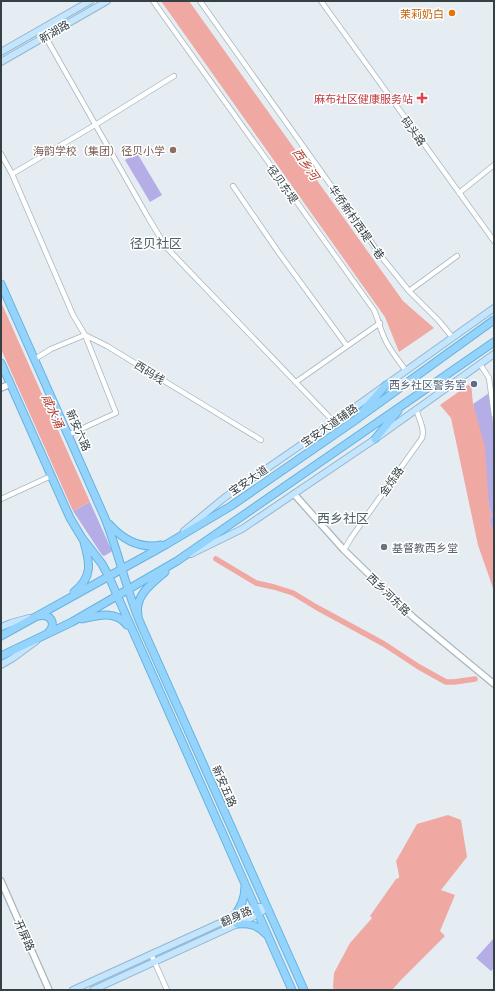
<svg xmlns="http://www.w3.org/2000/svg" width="495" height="991" font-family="Lato,'Noto Sans SC',sans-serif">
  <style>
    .green { fill: #b5aee6 }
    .water { fill: #efa8a2 }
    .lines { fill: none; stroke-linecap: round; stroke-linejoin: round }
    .canal { stroke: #efa8a2; stroke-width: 5.5 }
    .minor-casing { stroke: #a8b6bd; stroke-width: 6 }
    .tertiary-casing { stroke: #a8b6bd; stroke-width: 8 }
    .secondary-casing { stroke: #94b6cf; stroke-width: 8 }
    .primary-casing { stroke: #64b3e1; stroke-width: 9 }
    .minor { stroke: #fff; stroke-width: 4.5 }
    .tertiary { stroke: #fff; stroke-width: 5.5 }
    .secondary { stroke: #c4e5fe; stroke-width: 6 }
    .primary { stroke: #94d4fc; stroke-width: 7 }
    .food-dot { fill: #e8710a; stroke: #fff; stroke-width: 1.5 }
    .health-dot { fill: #e0444e; stroke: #fff; stroke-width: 1.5 }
    .education-dot { fill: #8d6e63; stroke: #fff; stroke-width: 1.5 }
    .service-dot { fill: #5c6f8a; stroke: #fff; stroke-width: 1.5 }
    .worship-dot { fill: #6b7280; stroke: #fff; stroke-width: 1.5 }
    .labels { text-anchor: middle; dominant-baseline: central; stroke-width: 3; stroke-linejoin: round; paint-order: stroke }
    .food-label { font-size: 11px; fill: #c56008; stroke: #fff; text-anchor: end }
    .street-label { font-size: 11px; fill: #354045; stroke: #fff }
    .health-label { font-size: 11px; fill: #be3a42; stroke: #fff; text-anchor: end }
    .education-label { font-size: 11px; fill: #785e54; stroke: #fff; text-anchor: end }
    .service-label { font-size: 11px; fill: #4e5e75; stroke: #fff; text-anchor: end }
    .worship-label { font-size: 11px; fill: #5b616d; stroke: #fff; text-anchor: start }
    .water-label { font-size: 12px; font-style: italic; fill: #ae3c30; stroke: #fff }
    .quarter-label { font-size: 13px; fill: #4c6067; stroke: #fff }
  </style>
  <rect width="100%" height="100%" fill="#e5edf2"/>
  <path class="green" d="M 137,153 L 162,195 L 150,202 L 125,160 Z
    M 489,393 L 494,431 L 494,533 L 489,520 L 492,515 L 489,507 L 473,404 Z
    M 90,502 L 112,551 L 111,552 L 104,556 L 102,555 L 73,511 Z
    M 494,938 L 494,968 L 491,971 L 476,958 Z"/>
  <path class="water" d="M 161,1 L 189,1 L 403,301 L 434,328 L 399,352 L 385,317 Z
    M 1,302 L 90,502 L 73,511 L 1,349 Z
    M 471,383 L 473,404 L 485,447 L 489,507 L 492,515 L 489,520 L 494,533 L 494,591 L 478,545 L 451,418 L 440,405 Z
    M 448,815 L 461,820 L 467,857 L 441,890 L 455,895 L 440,931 L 445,936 L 401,980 L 392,990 L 334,990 L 333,987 L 334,973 L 350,943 L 372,918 L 370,916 L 396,879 L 399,878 L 399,875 L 396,861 L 417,824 Z"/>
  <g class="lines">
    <path class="canal" d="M 216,559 L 256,583 L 274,587 L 293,593 L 316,607 L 384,644 L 419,667 L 446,682 L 454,682 L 475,679"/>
    <g class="minor-casing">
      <path id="minor" d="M 153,1 L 374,310 C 379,321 381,334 388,345 C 393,354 400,362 406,371
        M 200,1 L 384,260 L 409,291 L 439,321 L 453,338
        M 321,1 L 494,241
        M 41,29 L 149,219 L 166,247 L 334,422
        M 1,154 L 12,174 L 73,315 L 85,335 L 116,413 L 68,435
        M 12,174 L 95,125 L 174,76
        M 233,186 L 279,253 L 347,346
        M 459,193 L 494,165
        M 409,291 L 457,256
        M 35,359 L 51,349 L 85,335 L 107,346 L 261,440
        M 480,364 L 489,378 L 494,415
        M 296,382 L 380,323
        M 1,499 L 51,476
        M 344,550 L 351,538 L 422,438 C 425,429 419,419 416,409
        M 151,954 L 167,990"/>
    </g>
    <g class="tertiary-casing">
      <path id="tertiary" d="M 1,388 L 10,384
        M 294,494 L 344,550 L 413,617 L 494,684
        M 1,881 L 49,990"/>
    </g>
    <g class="secondary-casing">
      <path id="secondary" d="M 1,52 L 90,1
        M 1,62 L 107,1
        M 184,531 L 224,498 L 334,422 L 494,308
        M 191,554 L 242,529 L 375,439 L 494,354
        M 1,627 L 11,623 L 29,618
        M 1,665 L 13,658 L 36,641
        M 73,990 L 255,907 L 267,907
        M 93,990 L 259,914 L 267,907"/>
    </g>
    <g class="primary-casing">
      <path id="primary" d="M 1,284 L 104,516 C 119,552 126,591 142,627 L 304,990
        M 1,363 L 70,518 L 82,538 L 102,564 L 109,577 L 292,990
        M 362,412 L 386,385
        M 375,439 L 398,411
        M 109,524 C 123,540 140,549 161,545
        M 74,592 C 93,577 90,563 84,542
        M 138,615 C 134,596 152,583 165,572
        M 38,616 C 51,613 57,624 48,633
        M 82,619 C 98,615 116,610 127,625
        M 1,636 L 167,544 L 231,506 L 354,421 L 494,320
        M 1,656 L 72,622 L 177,561 L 494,342
        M 233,917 C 241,908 245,899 245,886
        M 237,924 C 249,923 258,925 266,934"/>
    </g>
    <use href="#minor" class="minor"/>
    <use href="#tertiary" class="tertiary"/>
    <use href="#secondary" class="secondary"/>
    <use href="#primary" class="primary"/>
  </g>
  <circle class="food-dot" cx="452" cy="13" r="4"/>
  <path class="health-dot" d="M420 92h4v4h4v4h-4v4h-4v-4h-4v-4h4z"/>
  <circle class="education-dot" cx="173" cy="150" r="4"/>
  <circle class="service-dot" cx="474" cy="384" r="4"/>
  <circle class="worship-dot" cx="384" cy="547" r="4"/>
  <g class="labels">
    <g class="food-label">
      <text x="444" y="13">茉莉奶白</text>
    </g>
    <g class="street-label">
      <text transform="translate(54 31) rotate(-30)">新湖路</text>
      <text transform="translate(414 131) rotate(54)">码头路</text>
      <text transform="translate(283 184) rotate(54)">径贝东堤</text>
      <text transform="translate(357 222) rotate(55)">华侨新村西堤一巷</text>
      <text transform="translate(150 372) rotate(32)">西码线</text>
      <text transform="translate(329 425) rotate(-35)">宝安大道辅路</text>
      <text transform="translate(79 430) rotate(66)">新安六路</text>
      <text transform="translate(248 480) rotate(-34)">宝安大道</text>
      <text transform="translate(391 481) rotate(-55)">金烁路</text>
      <text transform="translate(389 594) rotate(44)">西乡河东路</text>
      <text transform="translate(225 786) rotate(66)">新安五路</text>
      <text transform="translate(236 916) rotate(-24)">翻身路</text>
      <text transform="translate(25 935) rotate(66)">开屏路</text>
    </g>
    <g class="health-label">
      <text x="413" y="98">麻布社区健康服务站</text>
    </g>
    <g class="education-label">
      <text x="165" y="150">海韵学校（集团）径贝小学</text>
    </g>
    <g class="service-label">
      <text x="466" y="384">西乡社区警务室</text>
    </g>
    <g class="worship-label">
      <text x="392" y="547">基督教西乡堂</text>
    </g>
    <g class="water-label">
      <text transform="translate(306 164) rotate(55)">西乡河</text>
      <text transform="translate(53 411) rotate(66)">咸水涌</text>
    </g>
    <g class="quarter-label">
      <text x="156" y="243">径贝社区</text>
      <text x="343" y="518">西乡社区</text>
    </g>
  </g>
  <rect width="495" height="991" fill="none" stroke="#354045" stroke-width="4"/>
</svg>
